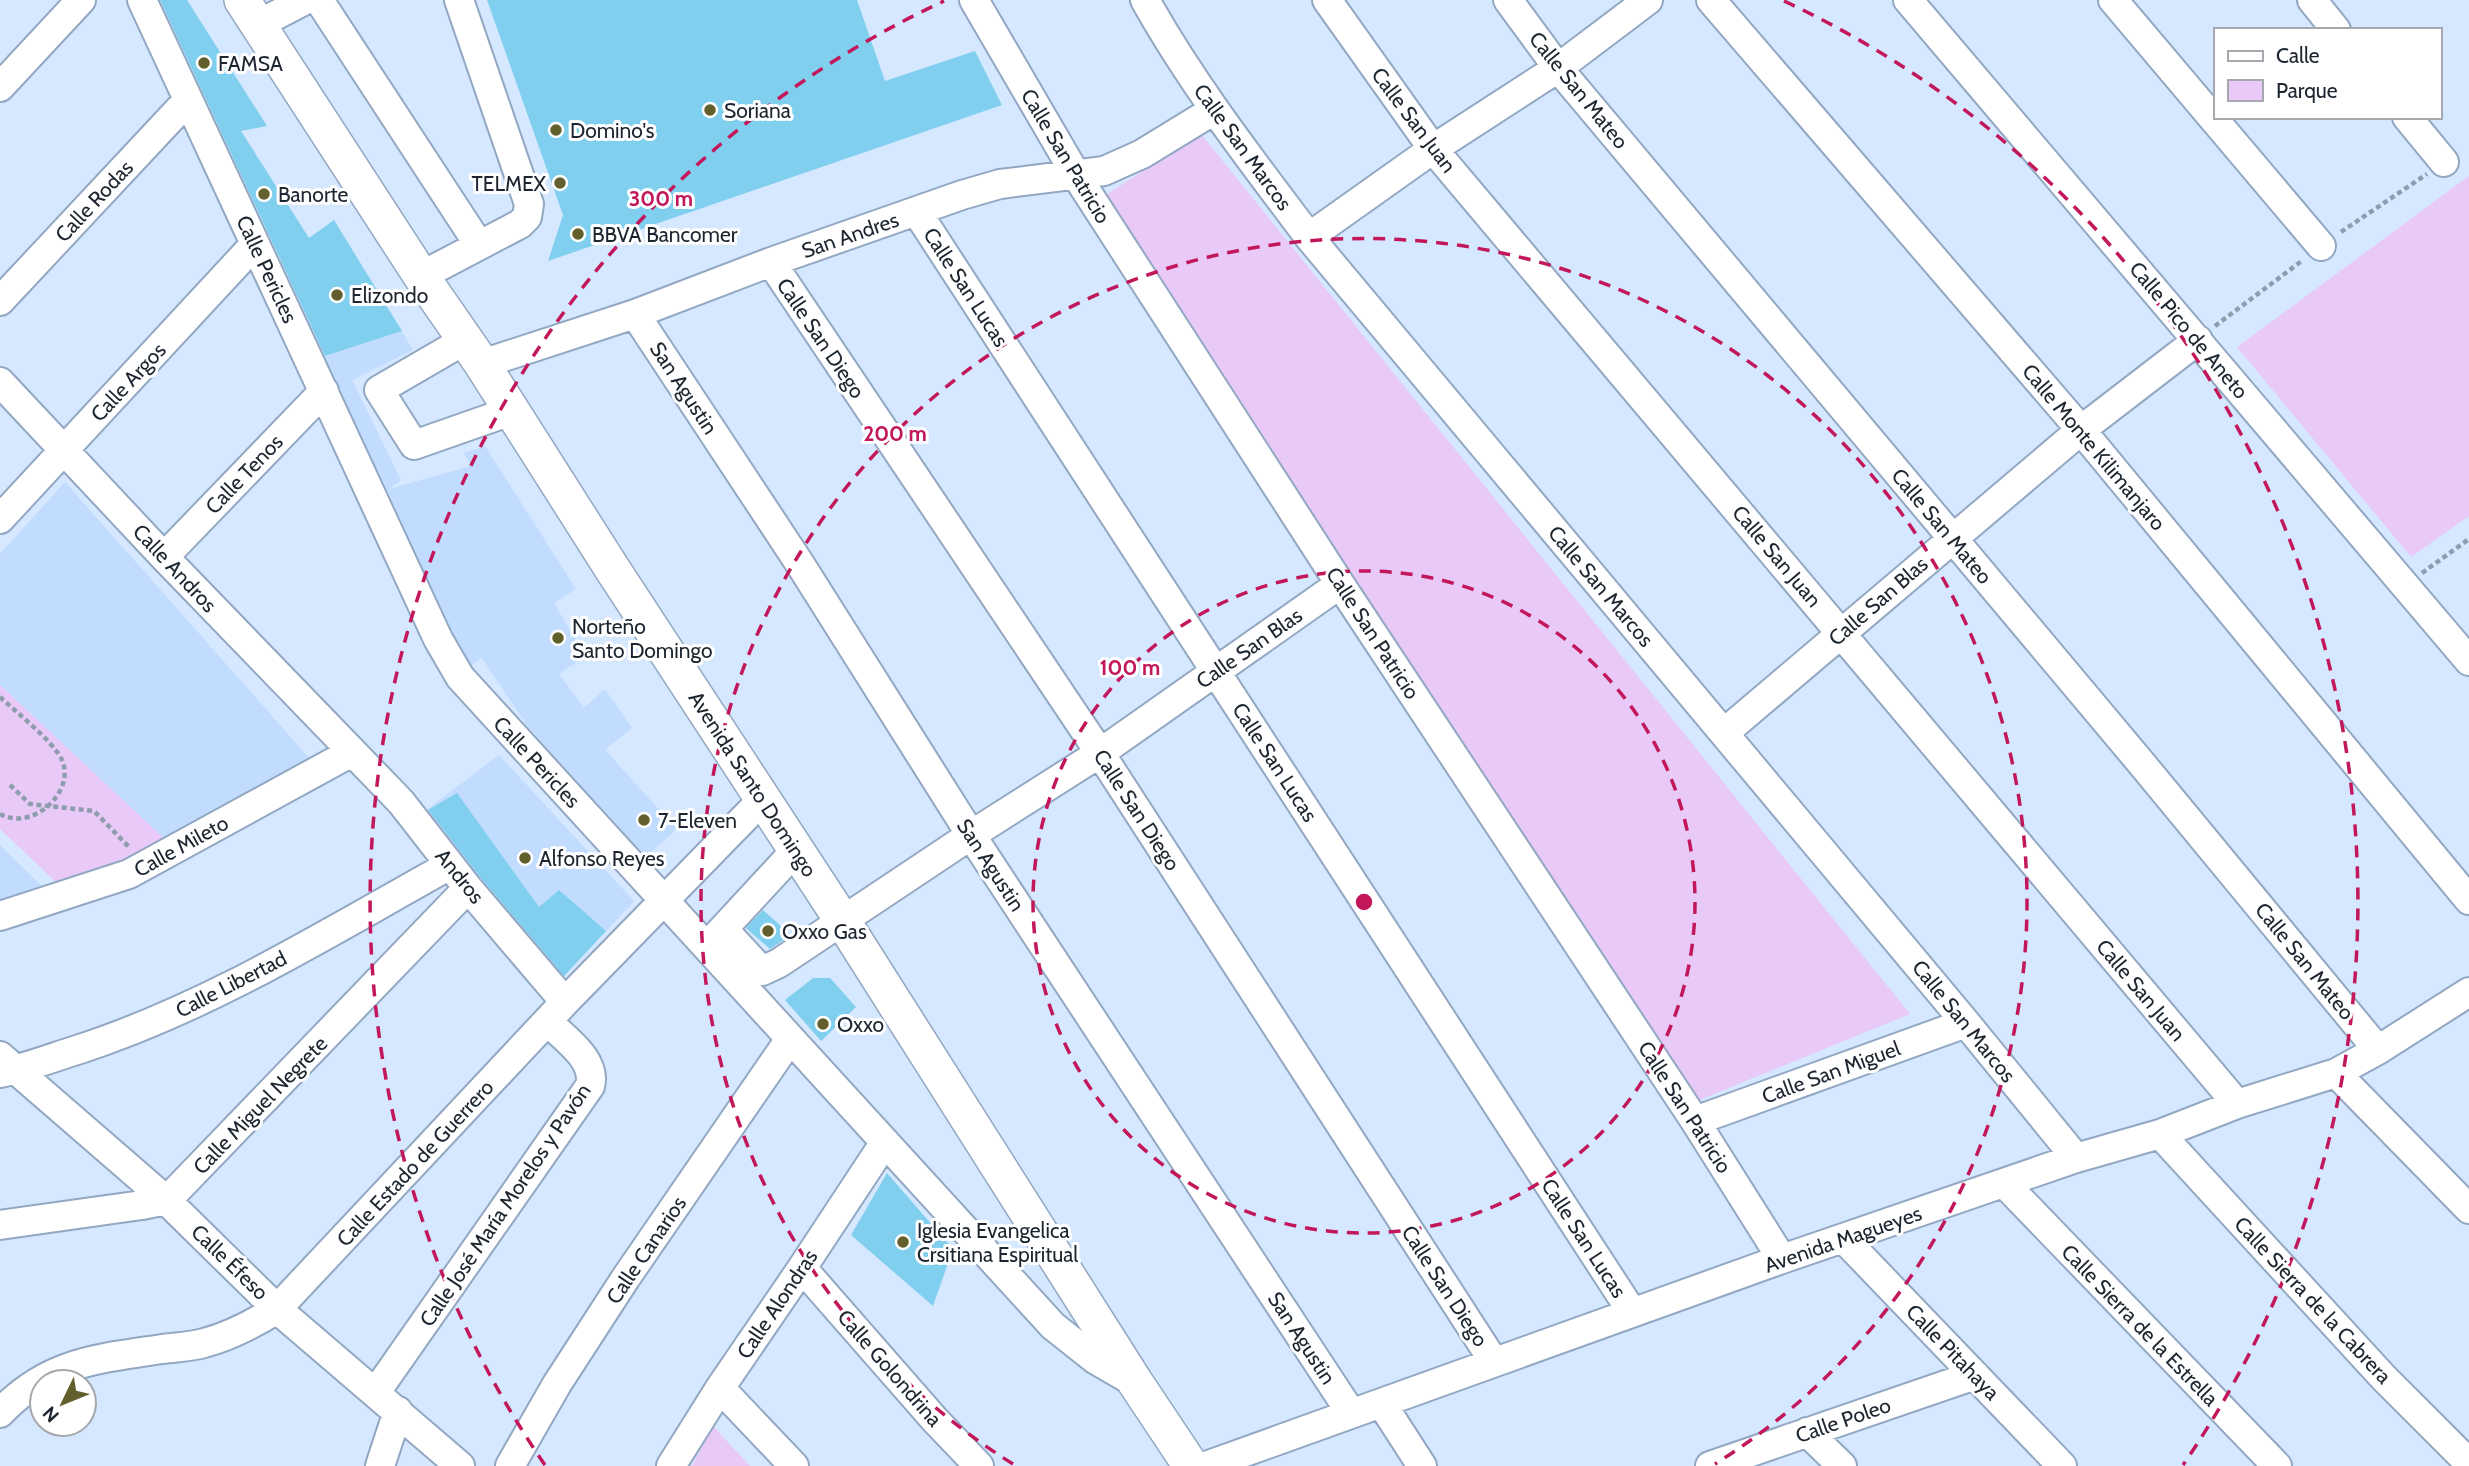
<svg xmlns="http://www.w3.org/2000/svg" width="2469" height="1466" font-family="Cabin,sans-serif">
  <style>
    .built { fill: #c1dcff }
    .green { fill: #e8c9f7 }
    .building { fill: #80cfee }
    .lines { fill: none; stroke-linecap: round; stroke-linejoin: round }
    .minor-casing { stroke: #92a7c2; stroke-width: 32 }
    .major-casing { stroke: #92a7c2; stroke-width: 38 }
    .path { stroke: #8e9dae; stroke-width: 4.5; stroke-dasharray: 5 3.5; stroke-linecap: butt }
    .minor { stroke: #fff; stroke-width: 28 }
    .major { stroke: #fff; stroke-width: 35 }
    .ring { fill: none; stroke: #c2185b; stroke-width: 3.5; stroke-dasharray: 12 9 }
    .poi-dot { fill: #625f2c; stroke: #fff; stroke-width: 2.5 }
    .labels { text-anchor: middle; dominant-baseline: central; stroke-width: 6; stroke-linejoin: round; paint-order: stroke }
    .poi-label { font-size: 21px; fill: #1d2630; stroke: #fff; text-anchor: start }
    .street-label { font-size: 21px; fill: #1d2630; stroke: #fff }
    .centre { fill: #c2185b; stroke: #fff; stroke-width: 3.5 }
    .ring-label { font-size: 21px; text-anchor: middle; font-weight: bold; fill: #c2185b; stroke: #fff; stroke-width: 6; stroke-linejoin: round; paint-order: stroke }
  </style>
  <rect width="100%" height="100%" fill="#d6e8ff"/>
  <path class="built" d="M 402,331 L 413,350 L 352,380 L 401,480 L 389,489 L 471,466 L 464,453 L 485,446 L 576,589 L 554,603 L 585,656 L 559,674 L 584,708 L 605,689 L 632,728 L 605,750 L 677,829 L 643,859 L 528,727 L 482,658 L 465,670 L 387,490 L 321,358 Z
    M 65,482 L 311,760 L 169,843 L 0,685 L 0,554 Z
    M 499,755 L 634,901 L 558,983 L 420,815 Z
    M 0,845 L 46,890 L 0,903 Z"/>
  <path class="green" d="M 1201,134 L 1910,1014 L 1692,1103 L 1101,198 Z
    M 2469,176 L 2469,516 L 2411,557 L 2237,347 Z
    M 0,685 L 169,843 L 58,884 L 0,829 Z
    M 713,1426 L 750,1466 L 692,1466 Z"/>
  <path class="building" d="M 160,0 L 187,0 L 267,126 L 241,131 L 309,238 L 334,220 L 402,331 L 325,356 Z
    M 487,0 L 857,0 L 885,81 L 975,51 L 1002,105 L 548,261 L 563,215 Z
    M 457,793 L 539,907 L 559,890 L 606,931 L 564,976 L 481,878 L 428,810 Z
    M 763,910 L 791,935 L 770,949 L 746,928 Z
    M 813,978 L 830,978 L 856,1007 L 821,1041 L 785,1000 Z
    M 887,1173 L 953,1249 L 933,1306 L 851,1235 Z"/>
  <g class="lines">
    <g class="minor-casing">
      <path id="minor" d="M 142,0 L 438,639 L 460,677 L 1053,1326 L 1096,1360 L 1134,1382
        M 319,0 L 479,245
        M 974,0 L 1076,175 L 1340,584 L 1695,1121 L 1782,1259
        M 1145,0 C 1192,84 1251,160 1309,237 L 1966,1023 L 2076,1158
        M 1327,0 L 1433,149 L 2237,1104
        M 1508,0 L 1558,68 L 2142,764 L 2378,1050
        M 1711,0 L 2081,430 L 2469,900
        M 1908,0 L 2469,661
        M 2113,0 L 2321,246
        M 2312,0 L 2336,30
        M 259,24 L 305,0
        M 0,87 L 81,0
        M 2407,117 L 2444,162
        M 917,212 L 1632,1312
        M 1309,237 L 1433,149 L 1558,68 L 1648,0
        M 771,262 L 1100,753 L 1494,1362
        M 421,276 L 520,224 L 527,217 L 529,204 L 459,0
        M 0,301 L 188,100
        M 635,314 L 800,564 L 971,835 L 1351,1413
        M 465,340 L 379,390 L 414,445 L 511,411
        M 482,364 L 635,314 L 771,262 L 962,195 L 1000,184 L 1104,171 L 1142,154 L 1214,110
        M 0,382 L 164,557 L 401,802 L 468,888 L 565,1002
        M 0,519 L 255,244
        M 164,557 L 324,391
        M 1724,733 L 2081,430 L 2198,340
        M 0,916 L 129,874 L 352,752
        M 723,929 L 762,971 L 779,963 L 971,835 L 1100,753 L 1340,584
        M 710,943 L 796,850
        M 0,1056 L 166,1200 L 277,1309 L 460,1466
        M 0,1073 C 26,1068 51,1058 77,1050 C 210,1007 329,932 450,865
        M 2336,1073 L 2469,1209
        M 1695,1121 L 1966,1023
        M 2160,1134 L 2384,1378 L 2469,1463
        M 2004,1183 L 2277,1466
        M 0,1225 L 142,1205 L 166,1200 L 172,1195 L 468,888
        M 1844,1239 L 2062,1466
        M 802,1268 L 935,1420 L 979,1466
        M 720,1388 L 794,1466
        M 376,1392 L 590,1086 C 597,1060 565,1039 548,1022
        M 1382,1404 L 1422,1466
        M 0,1413 C 48,1362 96,1359 162,1349 C 176,1347 191,1347 204,1343 C 231,1336 255,1323 277,1309 L 565,1002 L 763,799
        M 1807,1432 L 1842,1466
        M 380,1466 L 398,1411
        M 510,1466 L 557,1384 L 625,1279 L 790,1039
        M 671,1466 L 720,1388 L 802,1268 L 885,1142
        M 1206,1466 L 1782,1259 L 2076,1158 L 2160,1134 L 2237,1104 L 2336,1073 L 2378,1050 L 2469,992
        M 1710,1466 L 1975,1375"/>
    </g>
    <g class="major-casing">
      <path id="major" d="M 242,0 L 421,276 L 482,364 L 613,570 L 842,920 L 1135,1382 L 1191,1466"/>
    </g>
    <path class="path" d="M 2341,232 L 2427,174
      M 2215,326 L 2303,260
      M 2422,573 L 2469,539
      M 0,697 C 16,712 53,741 62,760 C 76,791 33,832 0,814
      M 10,785 L 30,804 L 94,811 L 129,847"/>
    <use href="#minor" class="minor"/>
    <use href="#major" class="major"/>
  </g>
  <g class="ring">
    <circle cx="1364" cy="902" r="331"/>
    <path d="M1013 1464A663 663 0 1 1 1715 1464"/>
    <path d="M545 1465A994 994 0 0 1 944 1M1784 1A994 994 0 0 1 2183 1465"/>
  </g>
  <g class="poi-dot">
    <circle cx="204" cy="63" r="7"/>
    <circle cx="710" cy="110" r="7"/>
    <circle cx="556" cy="130" r="7"/>
    <circle cx="560" cy="183" r="7"/>
    <circle cx="264" cy="194" r="7"/>
    <circle cx="578" cy="234" r="7"/>
    <circle cx="337" cy="295" r="7"/>
    <circle cx="558" cy="638" r="7"/>
    <circle cx="644" cy="820" r="7"/>
    <circle cx="525" cy="858" r="7"/>
    <circle cx="768" cy="931" r="7"/>
    <circle cx="823" cy="1024" r="7"/>
    <circle cx="903" cy="1242" r="7"/>
  </g>
  <g class="labels">
    <g class="poi-label">
      <text x="218" y="63">FAMSA</text>
      <text x="724" y="110">Soriana</text>
      <text x="570" y="130">Domino's</text>
      <text x="546" y="183" text-anchor="end">TELMEX</text>
      <text x="278" y="194">Banorte</text>
      <text x="592" y="234">BBVA Bancomer</text>
      <text x="351" y="295">Elizondo</text>
      <text x="572" y="626">Norteño<tspan x="572" dy="24">Santo Domingo</tspan></text>
      <text x="658" y="820">7-Eleven</text>
      <text x="539" y="858">Alfonso Reyes</text>
      <text x="782" y="931">Oxxo Gas</text>
      <text x="837" y="1024">Oxxo</text>
      <text x="917" y="1230">Iglesia Evangelica<tspan x="917" dy="24">Crsitiana Espiritual</tspan></text>
    </g>
    <g class="street-label">
      <text transform="translate(1579 90) rotate(51)">Calle San Mateo</text>
      <text transform="translate(1414 120) rotate(53)">Calle San Juan</text>
      <text transform="translate(1243 147) rotate(54)">Calle San Marcos</text>
      <text transform="translate(1066 156) rotate(59)">Calle San Patricio</text>
      <text transform="translate(94 201) rotate(-47)">Calle Rodas</text>
      <text transform="translate(850 235) rotate(-19)">San Andres</text>
      <text transform="translate(267 269) rotate(65)">Calle Pericles</text>
      <text transform="translate(966 287) rotate(57)">Calle San Lucas</text>
      <text transform="translate(2189 330) rotate(50)">Calle Pico de Aneto</text>
      <text transform="translate(821 338) rotate(56)">Calle San Diego</text>
      <text transform="translate(128 382) rotate(-47)">Calle Argos</text>
      <text transform="translate(684 388) rotate(57)">San Agustin</text>
      <text transform="translate(2094 447) rotate(50)">Calle Monte Kilimanjaro</text>
      <text transform="translate(244 474) rotate(-46)">Calle Tenos</text>
      <text transform="translate(1942 526) rotate(50)">Calle San Mateo</text>
      <text transform="translate(1777 556) rotate(50)">Calle San Juan</text>
      <text transform="translate(175 568) rotate(47)">Calle Andros</text>
      <text transform="translate(1601 586) rotate(50)">Calle San Marcos</text>
      <text transform="translate(1878 601) rotate(-41)">Calle San Blas</text>
      <text transform="translate(1373 633) rotate(57)">Calle San Patricio</text>
      <text transform="translate(1249 648) rotate(-35)">Calle San Blas</text>
      <text transform="translate(537 762) rotate(47)">Calle Pericles</text>
      <text transform="translate(1275 762) rotate(57)">Calle San Lucas</text>
      <text transform="translate(753 784) rotate(57)">Avenida Santo Domingo</text>
      <text transform="translate(1137 810) rotate(57)">Calle San Diego</text>
      <text transform="translate(181 846) rotate(-29)">Calle Mileto</text>
      <text transform="translate(991 865) rotate(57)">San Agustin</text>
      <text transform="translate(460 876) rotate(51)">Andros</text>
      <text transform="translate(2305 961) rotate(51)">Calle San Mateo</text>
      <text transform="translate(231 984) rotate(-27)">Calle Libertad</text>
      <text transform="translate(2141 990) rotate(50)">Calle San Juan</text>
      <text transform="translate(1964 1021) rotate(51)">Calle San Marcos</text>
      <text transform="translate(1831 1072) rotate(-20)">Calle San Miguel</text>
      <text transform="translate(260 1105) rotate(-46)">Calle Miguel Negrete</text>
      <text transform="translate(1685 1107) rotate(57)">Calle San Patricio</text>
      <text transform="translate(415 1163) rotate(-47)">Calle Estado de Guerrero</text>
      <text transform="translate(505 1205) rotate(-56)">Calle José María Morelos y Pavón</text>
      <text transform="translate(1584 1238) rotate(57)">Calle San Lucas</text>
      <text transform="translate(1843 1239) rotate(-19)">Avenida Magueyes</text>
      <text transform="translate(646 1250) rotate(-56)">Calle Canarios</text>
      <text transform="translate(230 1262) rotate(44)">Calle Éfeso</text>
      <text transform="translate(1445 1286) rotate(57)">Calle San Diego</text>
      <text transform="translate(2313 1300) rotate(47)">Calle Sierra de la Cabrera</text>
      <text transform="translate(777 1304) rotate(-56)">Calle Alondras</text>
      <text transform="translate(2140 1325) rotate(46)">Calle Sierra de la Estrella</text>
      <text transform="translate(1302 1338) rotate(57)">San Agustin</text>
      <text transform="translate(1953 1352) rotate(46)">Calle Pitahaya</text>
      <text transform="translate(890 1368) rotate(49)">Calle Golondrina</text>
      <text transform="translate(1843 1420) rotate(-19)">Calle Poleo</text>
    </g>
  </g>
  <circle cx="1364" cy="902" r="10" class="centre"/>
  <g class="ring-label">
    <text x="661" y="206">300 m</text>
    <text x="895" y="441">200 m</text>
    <text x="1130" y="675">100 m</text>
  </g>
  <rect x="2214" y="28" width="228" height="91" fill="#ffffff" stroke="#a5a8ac" stroke-width="2"/>
  <rect x="2228" y="51" width="35" height="10" fill="#ffffff" stroke="#a5a8ac" stroke-width="2"/>
  <text x="2276" y="63" font-size="21" fill="#1d2630">Calle</text>
  <rect x="2228" y="80" width="35" height="21" fill="#e8c9f7" stroke="#a5a8ac" stroke-width="2"/>
  <text x="2276" y="98" font-size="21" fill="#1d2630">Parque</text>
  <g transform="translate(63 1403) rotate(227)"><circle r="33" fill="#ffffff" stroke="#a5a8ac" stroke-width="2"/>
  <path d="M0-5L12 26L0 18L-12 26Z" fill="#625f2c"/>
  <text y="-10" font-size="19" font-weight="bold" text-anchor="middle" fill="#1d2630">N</text>
  </g>
</svg>
